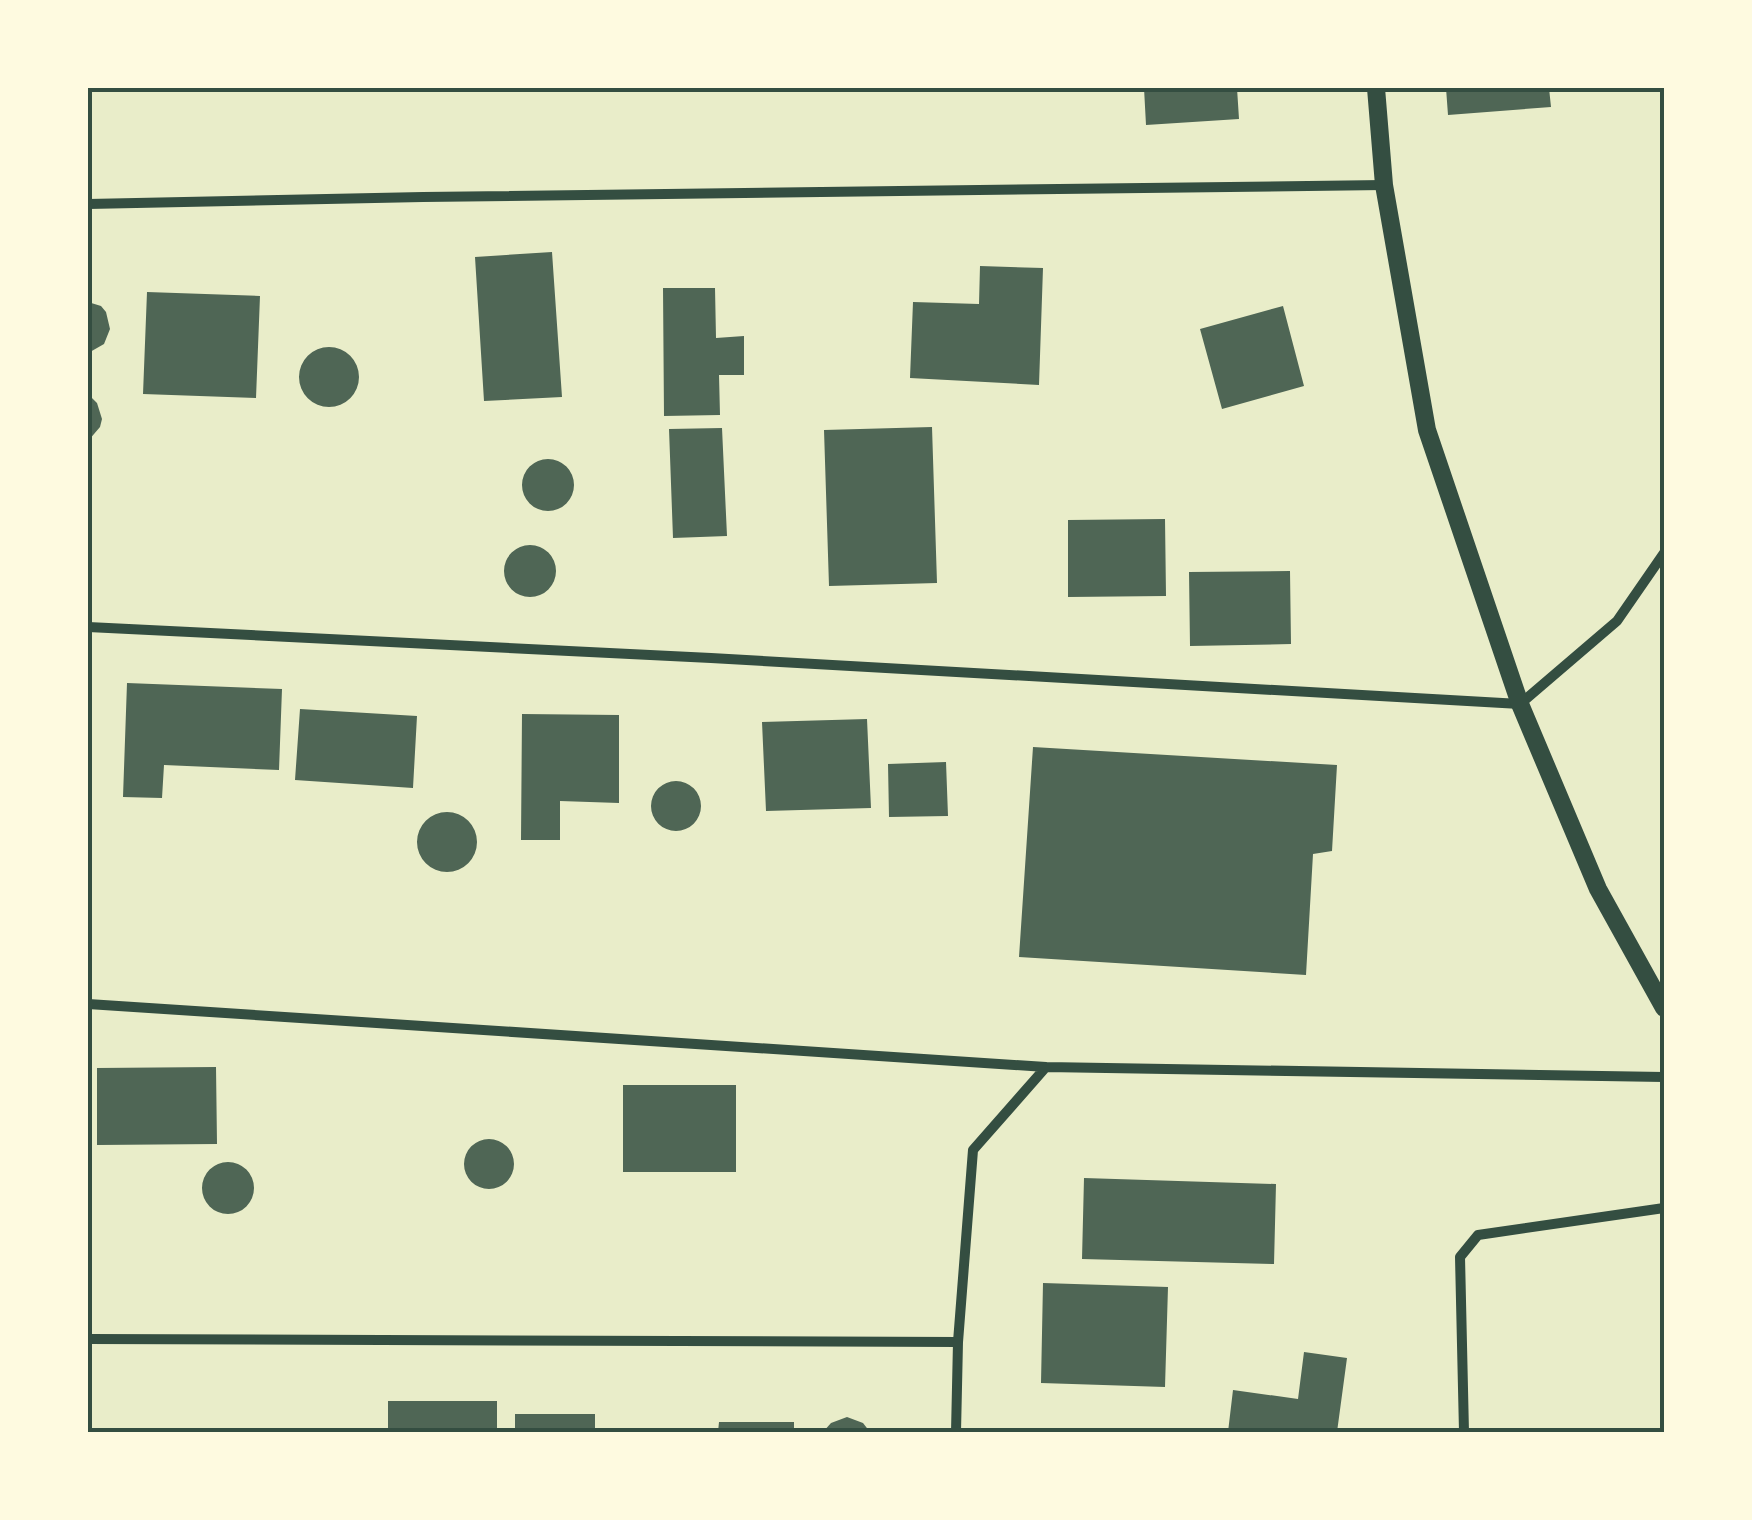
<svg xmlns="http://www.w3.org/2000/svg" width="1752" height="1520" font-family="'Crimson Pro',serif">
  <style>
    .building { fill: #4f6655 }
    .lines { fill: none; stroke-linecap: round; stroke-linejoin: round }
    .minor { stroke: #344e41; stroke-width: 10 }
    .tertiary { stroke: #344e41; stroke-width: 18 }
    .neatline { fill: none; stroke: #344e41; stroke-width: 4 }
  </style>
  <rect width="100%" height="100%" fill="#e9edc9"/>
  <path class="building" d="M 1144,88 L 1237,88 L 1239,119 L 1146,125 Z
    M 1446,88 L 1549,88 L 1551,107 L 1448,115 Z
    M 552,252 L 562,397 L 484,401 L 475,257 Z
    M 980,266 L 1043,268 L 1039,385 L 910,378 L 913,302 L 979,304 Z
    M 663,288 L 715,288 L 716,338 L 744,336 L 744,375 L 719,375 L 720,415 L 664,416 Z
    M 147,292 L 260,296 L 256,398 L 143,394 Z
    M 88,302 L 101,306 L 106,312 L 110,329 L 104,344 L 90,352 L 88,352 Z
    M 1283,306 L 1304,386 L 1222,409 L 1200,329 Z
    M299 377a30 30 0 1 1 60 0a30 30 0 1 1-60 0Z
    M 88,394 L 97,403 L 102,419 L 100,427 L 88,441 Z
    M 932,427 L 937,583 L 829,586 L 824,430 Z
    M 722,428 L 727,536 L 673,538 L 669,429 Z
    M522 485a26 26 0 1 1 52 0a26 26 0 1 1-52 0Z
    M 1165,519 L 1166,596 L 1068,597 L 1068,520 Z
    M504 571a26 26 0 1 1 52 0a26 26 0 1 1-52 0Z
    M 1290,571 L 1291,644 L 1190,646 L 1189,572 Z
    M 127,683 L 282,689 L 279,770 L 164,765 L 162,798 L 123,797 Z
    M 300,709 L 417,716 L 413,788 L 295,780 Z
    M 522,714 L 619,715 L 619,803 L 560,801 L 560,840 L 521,840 Z
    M 867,719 L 871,808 L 766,811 L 762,722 Z
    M 1033,747 L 1337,765 L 1332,851 L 1313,854 L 1306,975 L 1019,957 Z
    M 946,762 L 948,816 L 889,817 L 888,764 Z
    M651 806a25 25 0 1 1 50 0a25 25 0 1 1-50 0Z
    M417 842a30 30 0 1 1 60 0a30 30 0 1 1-60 0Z
    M 216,1067 L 217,1144 L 97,1145 L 97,1068 Z
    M 623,1085 L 736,1085 L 736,1172 L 623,1172 Z
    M464 1164a25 25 0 1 1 50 0a25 25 0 1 1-50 0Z
    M202 1188a26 26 0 1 1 52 0a26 26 0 1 1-52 0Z
    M 1084,1178 L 1276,1184 L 1274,1264 L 1082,1259 Z
    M 1043,1283 L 1168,1287 L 1165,1387 L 1041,1383 Z
    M 1304,1352 L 1347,1358 L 1337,1432 L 1228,1432 L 1233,1390 L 1298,1399 Z
    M 388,1401 L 497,1401 L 497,1432 L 388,1432 Z
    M 515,1414 L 595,1414 L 595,1432 L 515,1432 Z
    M 847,1417 L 863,1423 L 870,1432 L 823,1432 L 831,1423 Z
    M 719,1422 L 794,1422 L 794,1432 L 718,1432 Z"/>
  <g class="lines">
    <path class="minor" d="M 88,204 L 423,197 L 1384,185
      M 88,627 L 711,658 L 1520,704 L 1617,621 L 1664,553
      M 88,1004 L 1046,1067
      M 88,1339 L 958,1342
      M 956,1432 L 958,1342 L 973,1150 L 1046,1067 L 1664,1077
      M 1464,1432 L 1460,1257 L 1478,1235 L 1664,1208"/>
    <path class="tertiary" d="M 1376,88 L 1384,185 L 1427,430 L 1520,704 L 1598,889 L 1664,1008"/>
  </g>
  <rect width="1752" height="1520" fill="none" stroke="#fefae0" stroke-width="180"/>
  <rect x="90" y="90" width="1572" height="1340" class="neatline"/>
</svg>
